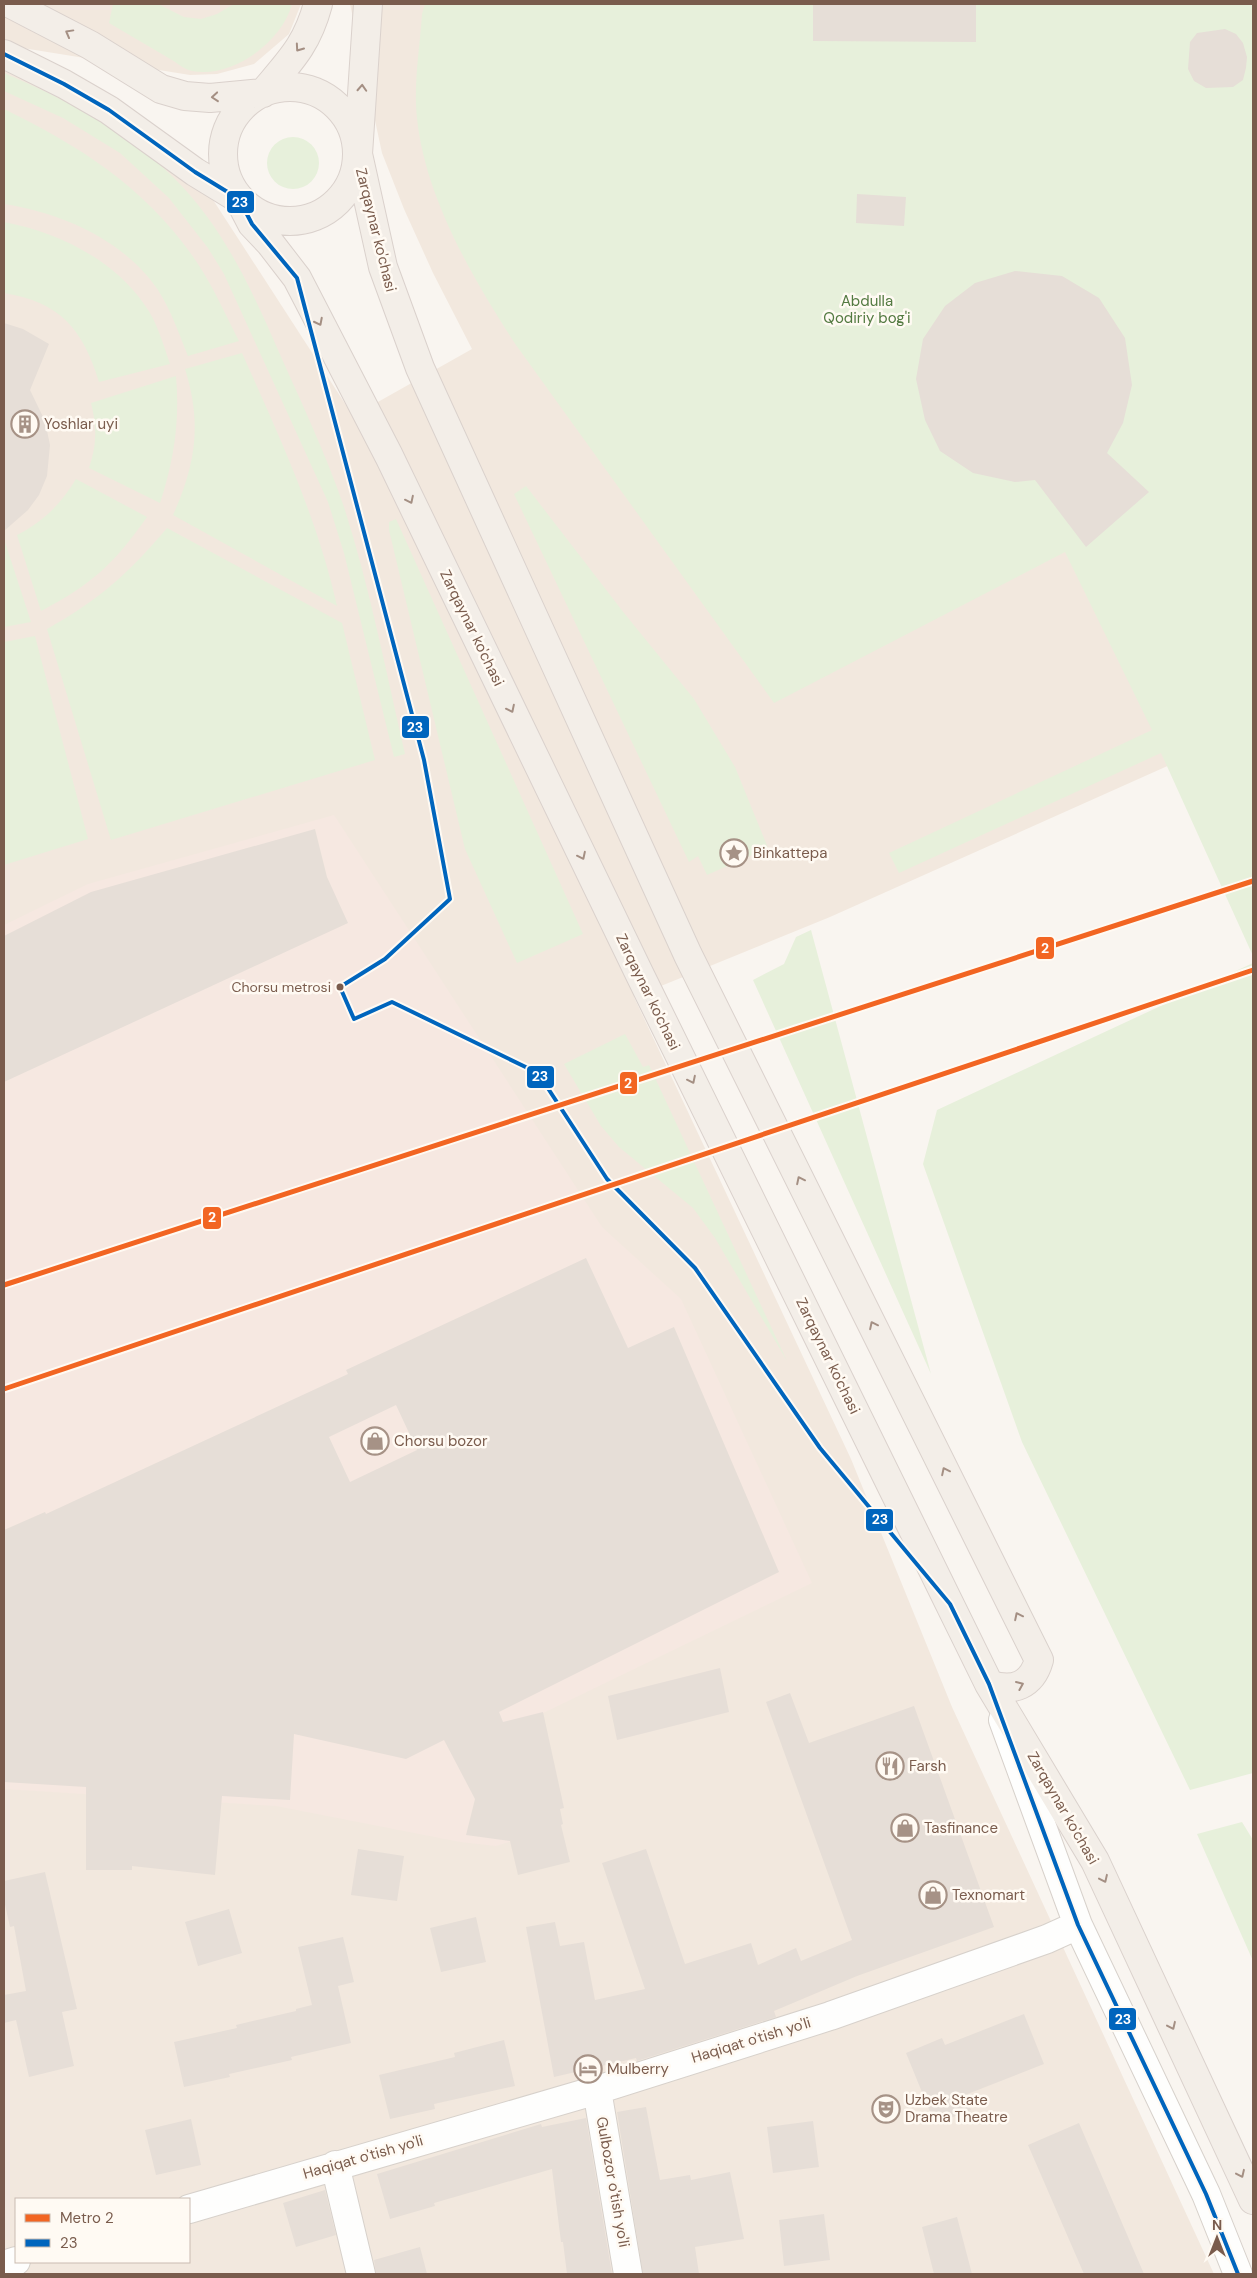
<svg xmlns="http://www.w3.org/2000/svg" width="1257" height="2278" font-family="'DM Sans',sans-serif">
  <style>
    .residential { fill: #f2e8de; fill-rule: evenodd }
    .commercial { fill: #f6e8e1 }
    .green { fill: #e7f0db }
    .building { fill: #e6ded7; fill-rule: evenodd }
    .lines { fill: none; stroke-linecap: round; stroke-linejoin: round }
    .minor-casing { stroke: #d7d1cb; stroke-width: 30 }
    .primary-casing { stroke: #dad1cc; stroke-width: 30 }
    .minor { stroke: #fefefd; stroke-width: 28 }
    .primary { stroke: #f3eee8; stroke-width: 28 }
    .bus-1-casing { stroke: #fffaf3; stroke-width: 8 }
    .bus-1 { stroke: #0065bd; stroke-width: 4 }
    .metro-1-casing { stroke: #fffaf3; stroke-width: 9 }
    .metro-1 { stroke: #f26522; stroke-width: 5 }
    .oneway { stroke: #a48f83 }
    .bus-dot { fill: #7a5c4d; stroke: #fffaf3; stroke-width: 2 }
    .labels { text-anchor: middle; dominant-baseline: central; stroke-width: 5; stroke-linejoin: round; paint-order: stroke }
    .bus-label { font-size: 14px; fill: #7a5c4d; stroke: #fffaf3; text-anchor: end }
    .street-label { font-size: 15px; fill: #7a5c4d; stroke: #fffaf3 }
    .park-label { font-size: 15px; fill: #537a41; stroke: #fffaf3 }
    .poi-label { font-size: 15px; fill: #7a5c4d; stroke: #fffaf3; text-anchor: start }
    .line-badge { stroke: #fffaf3; stroke-width: 2 }
    .badge-label { font-size: 14px; text-anchor: middle; font-weight: bold; fill: #fff }
  </style>
  <rect width="100%" height="100%" fill="#f9f5f0"/>
  <path class="residential" d="M 4,4 L 301,4 L 289,34 L 254,64 L 217,74 L 190,75 L 4,45 Z
    M 350,4 L 1253,4 L 1239,734 L 830,917 L 634,997 L 851,1459 L 952,1707 L 1214,2274 L 4,2274 L 4,54 L 195,172 L 353,416 L 472,349 L 433,273 L 404,209 L 382,153 ZM 16,2199 L 189,2199 L 189,2262 L 16,2262 Z"/>
  <path class="commercial" d="M 334,815 L 602,1227 L 681,1299 L 812,1583 L 535,1717 L 558,1827 L 496,1846 L 460,1842 L 276,1806 L 4,1789 L 4,925 L 88,884 Z"/>
  <path class="green" d="M 113,4 L 158,4 L 184,17 L 201,19 L 217,14 L 234,4 L 292,4 C 282,42 232,79 192,71 C 185,70 177,63 172,60 C 151,48 130,35 109,23 Z
    M 425,4 L 1253,4 L 1253,956 L 1161,753 L 899,873 L 889,853 L 1152,730 L 1065,552 L 774,703 L 516,345 C 471,276 420,189 416,105 C 415,75 420,44 422,14 Z
    M 4,73 C 65,99 125,130 173,177 C 222,225 251,288 278,350 C 301,402 326,454 344,507 C 370,588 386,672 405,754 L 394,757 L 344,553 L 328,502 L 224,274 L 208,248 L 169,198 L 120,153 L 63,118 L 4,91 Z
    M 4,109 C 82,147 149,190 198,264 C 214,288 226,316 239,341 L 188,356 C 179,334 171,310 158,290 C 124,240 62,213 4,204 Z
    M267 163a26 26 0 1 1 52 0a26 26 0 1 1-52 0Z
    M 4,222 C 57,232 113,259 144,304 C 157,321 163,344 170,364 L 99,382 C 83,329 60,302 4,293 Z
    M 242,353 C 279,436 317,517 337,606 L 173,515 C 196,464 202,423 185,369 Z
    M 176,376 C 180,421 174,460 160,503 L 89,468 C 97,444 97,427 91,403 Z
    M 76,479 L 147,517 C 113,565 92,584 41,611 L 17,535 C 43,522 61,504 76,479 Z
    M 526,486 L 624,613 L 694,699 L 735,767 L 768,848 L 707,875 L 698,856 L 689,862 L 514,494 Z
    M 396,519 L 583,934 L 517,963 L 465,849 L 389,530 L 389,522 Z
    M 167,528 L 342,623 L 375,760 L 111,840 L 47,629 C 99,600 129,573 167,528 Z
    M 4,539 L 31,622 L 4,627 Z
    M 35,636 L 88,839 L 4,865 L 4,642 Z
    M 811,930 L 931,1374 L 753,980 L 784,964 L 796,937 Z
    M 1253,963 L 1253,1773 L 1190,1790 L 1022,1442 L 923,1164 L 937,1110 Z
    M 625,1034 L 643,1067 L 649,1065 L 787,1361 L 715,1238 L 693,1208 L 619,1147 L 601,1126 L 564,1064 Z
    M 1242,1822 L 1253,1840 L 1253,1961 L 1197,1834 Z"/>
  <path class="building" d="M 813,4 L 976,4 L 976,42 L 813,41 Z
    M 1225,29 L 1236,34 L 1243,43 L 1247,57 L 1246,68 L 1243,80 L 1233,87 L 1206,88 L 1194,81 L 1188,69 L 1190,42 L 1197,33 Z
    M 857,194 L 906,197 L 904,226 L 856,223 Z
    M 1015,271 L 1062,276 L 1099,298 L 1125,338 L 1132,385 L 1123,423 L 1107,453 L 1149,492 L 1086,547 L 1035,480 L 1015,482 L 973,473 L 940,451 L 925,420 L 916,379 L 923,339 L 945,306 L 975,283 Z
    M 4,323 L 23,329 L 49,344 L 30,390 L 45,421 L 50,445 L 47,476 L 39,495 L 28,510 L 4,531 Z
    M 315,829 L 327,877 L 348,923 L 4,1082 L 4,936 L 91,892 Z
    M 586,1258 L 628,1348 L 674,1327 L 779,1572 L 499,1712 L 503,1722 L 543,1712 L 564,1808 L 560,1809 L 563,1824 L 561,1825 L 570,1862 L 518,1875 L 510,1841 L 466,1835 L 475,1799 L 444,1740 L 406,1759 L 294,1734 L 290,1800 L 222,1796 L 215,1875 L 132,1866 L 132,1870 L 86,1870 L 86,1787 L 4,1782 L 4,1530 L 45,1512 L 46,1514 L 348,1374 L 346,1370 ZM 396,1405 L 417,1450 L 350,1482 L 329,1437 Z
    M 720,1668 L 729,1712 L 617,1740 L 608,1696 Z
    M 790,1693 L 809,1743 L 914,1706 L 994,1927 L 857,1976 L 774,2011 L 776,2017 L 637,2061 L 636,2058 L 554,2077 L 526,1927 L 555,1922 L 560,1946 L 584,1942 L 595,2000 L 645,1989 L 602,1863 L 646,1849 L 685,1964 L 751,1943 L 758,1965 L 796,1948 L 801,1961 L 852,1940 L 766,1702 Z
    M 358,1849 L 404,1856 L 397,1901 L 351,1895 Z
    M 45,1872 L 77,2009 L 62,2012 L 74,2066 L 29,2077 L 16,2020 L 4,2023 L 4,1995 L 26,1991 L 14,1926 L 10,1927 L 4,1900 L 4,1881 Z
    M 229,1909 L 242,1953 L 198,1966 L 185,1922 Z
    M 476,1917 L 486,1962 L 441,1972 L 430,1928 Z
    M 343,1937 L 354,1982 L 338,1986 L 351,2043 L 291,2057 L 292,2060 L 229,2074 L 230,2077 L 184,2087 L 174,2042 L 237,2028 L 236,2025 L 296,2011 L 296,2009 L 312,2005 L 298,1947 Z
    M 1024,2014 L 1044,2064 L 965,2095 L 971,2110 L 935,2124 L 906,2053 L 942,2038 L 945,2045 Z
    M 504,2040 L 515,2086 L 434,2104 L 435,2109 L 390,2119 L 379,2075 L 455,2057 L 454,2053 Z
    M 646,2107 L 660,2180 L 690,2175 L 691,2180 L 730,2172 L 744,2239 L 695,2247 L 699,2274 L 643,2274 L 617,2112 Z
    M 586,2118 L 612,2274 L 567,2274 L 563,2242 L 561,2242 L 552,2169 L 434,2203 L 435,2206 L 390,2219 L 377,2174 L 541,2124 L 542,2127 Z
    M 191,2119 L 201,2165 L 156,2175 L 145,2130 Z
    M 813,2121 L 819,2167 L 773,2173 L 767,2127 Z
    M 1079,2123 L 1144,2274 L 1084,2274 L 1028,2145 Z
    M 325,2190 L 336,2235 L 296,2247 L 283,2203 Z
    M 824,2214 L 830,2260 L 784,2266 L 779,2220 Z
    M 957,2217 L 972,2274 L 934,2274 L 922,2227 Z
    M 420,2247 L 427,2274 L 376,2274 L 374,2260 Z"/>
  <g class="lines">
    <g class="minor-casing">
      <path id="minor" d="M 1003,1720 L 1078,1925 L 1206,2194 L 1238,2274
        M 597,2090 L 628,2274
        M 335,2165 L 361,2274
        M 189,2209 L 597,2090 L 830,2016 L 1047,1939 L 1078,1925
        M 4,2265 L 16,2261"/>
    </g>
    <g class="primary-casing">
      <path id="primary" d="M 11,4 L 90,45 L 161,89 L 185,96 L 210,98 L 263,93 C 290,61 307,45 318,4
        M 368,4 L 358,154 L 383,267 L 420,368 L 688,955 L 1039,1660 C 1032,1685 1013,1693 989,1684
        M 4,54 L 64,84 L 109,110 L 195,172 L 239,199 L 252,224 L 270,243 L 297,278 L 389,456 L 640,975 L 989,1684 L 1095,1861 L 1253,2200
        M223 154a67 67 0 1 1 134 0a67 67 0 1 1-134 0Z"/>
    </g>
    <use href="#minor" class="minor"/>
    <use href="#primary" class="primary"/>
    <g class="bus-1-casing">
      <path id="bus-1" d="M 4,54 L 64,84 L 109,110 L 195,172 L 239,199 L 252,224 L 297,278 L 424,760 L 450,899 L 385,959 L 340,987 L 354,1019 L 392,1002 L 538,1073 L 607,1179 L 695,1268 L 820,1448 L 950,1604 L 989,1684 L 1078,1925 L 1206,2194 L 1238,2274"/>
    </g>
    <use href="#bus-1" class="bus-1"/>
    <g class="metro-1-casing">
      <path id="metro-1" d="M 4,1285 L 1253,881
        M 4,1389 L 1253,970"/>
    </g>
    <use href="#metro-1" class="metro-1"/>
  </g>
  <defs><path id="oneway-chevron" d="M-2-3.5L2.5 0L-2 3.5" fill="none" stroke-width="1.6" stroke-linecap="round" stroke-linejoin="round" transform="scale(1.25)"/></defs>
  <g class="oneway">
    <use href="#oneway-chevron" transform="translate(69 33) rotate(-151)"/>
    <use href="#oneway-chevron" transform="translate(299 48) rotate(125)"/>
    <use href="#oneway-chevron" transform="translate(362 88) rotate(-87)"/>
    <use href="#oneway-chevron" transform="translate(215 97) rotate(175)"/>
    <use href="#oneway-chevron" transform="translate(319 322) rotate(63)"/>
    <use href="#oneway-chevron" transform="translate(410 500) rotate(64)"/>
    <use href="#oneway-chevron" transform="translate(511 709) rotate(64)"/>
    <use href="#oneway-chevron" transform="translate(582 856) rotate(64)"/>
    <use href="#oneway-chevron" transform="translate(692 1080) rotate(64)"/>
    <use href="#oneway-chevron" transform="translate(800 1180) rotate(-116)"/>
    <use href="#oneway-chevron" transform="translate(873 1325) rotate(-116)"/>
    <use href="#oneway-chevron" transform="translate(945 1471) rotate(-116)"/>
    <use href="#oneway-chevron" transform="translate(1018 1616) rotate(-116)"/>
    <use href="#oneway-chevron" transform="translate(1020 1685) rotate(-23)"/>
    <use href="#oneway-chevron" transform="translate(1104 1879) rotate(65)"/>
    <use href="#oneway-chevron" transform="translate(1172 2026) rotate(65)"/>
    <use href="#oneway-chevron" transform="translate(1241 2174) rotate(65)"/>
  </g>
  <defs>
    <g id="building-ring" transform="scale(1.4375)"><circle r="9.5" fill="#fffaf3" stroke="#a69286" stroke-width="1.5"/><path d="M-4-6H4V6H1V3H-1V6H-4ZM-2.5-4.3h1.7v1.8h-1.7ZM.8-4.3h1.7v1.8H.8ZM-2.5-1h1.7V.8h-1.7ZM.8-1h1.7V.8H.8Z" fill="#a69286"/></g>
    <g id="sight-ring" transform="scale(1.4375)"><circle r="9.5" fill="#fffaf3" stroke="#a69286" stroke-width="1.5"/><path d="M0-6L1.8-2.2L6-1.7L2.9 1.2L3.7 5.4L0 3.3L-3.7 5.4L-2.9 1.2L-6-1.7L-1.8-2.2Z" fill="#a69286"/></g>
    <g id="shop-ring" transform="scale(1.4375)"><circle r="9.5" fill="#fffaf3" stroke="#a69286" stroke-width="1.5"/><path d="M-5-2.5h2.3a2.7 3.5 0 0 1 5.4 0H5L5.5 6h-11ZM-1.5-2.5h3a1.5 2.3 0 0 0-3 0Z" fill="#a69286"/></g>
    <g id="restaurant-ring" transform="scale(1.4375)"><circle r="9.5" fill="#fffaf3" stroke="#a69286" stroke-width="1.5"/><path d="M-5-6h1v4h1v-4h1v4h1v-4h1v5L-1.5 .5V6h-2V.5L-5-1ZM5-6V6H3V1.5H1.5Q1.5-4 5-6Z" fill="#a69286"/></g>
    <g id="hotel-ring" transform="scale(1.4375)"><circle r="9.5" fill="#fffaf3" stroke="#a69286" stroke-width="1.5"/><path d="M-6-4.5h1.5V1H6V5H4.5V3h-9V5H-6ZM-4 0a1.8 1.8 0 1 1 3.6 0ZM.5 0V-2.5h3Q6-2.5 6 0Z" fill="#a69286"/></g>
    <g id="theatre-ring" transform="scale(1.4375)"><circle r="9.5" fill="#fffaf3" stroke="#a69286" stroke-width="1.5"/><path d="M-5-5.5Q0-4 5-5.5V0Q5 5 0 6Q-5 5-5 0ZM-3.3-2.5H-1v1.5H-3.3ZM1-2.5H3.3v1.5H1ZM-2.8 1Q0 5.5 2.8 1Z" fill="#a69286"/></g>
  </defs>
  <g fill-rule="evenodd">
    <use href="#building-ring" x="25" y="424"/>
    <use href="#sight-ring" x="734" y="853"/>
    <use href="#shop-ring" x="375" y="1441"/>
    <use href="#restaurant-ring" x="890" y="1766"/>
    <use href="#shop-ring" x="905" y="1828"/>
    <use href="#shop-ring" x="933" y="1895"/>
    <use href="#hotel-ring" x="588" y="2069"/>
    <use href="#theatre-ring" x="886" y="2109"/>
  </g>
  <circle class="bus-dot" cx="340" cy="987" r="4.5"/>
  <g class="labels">
    <g class="bus-label">
      <text x="331" y="987">Chorsu metrosi</text>
    </g>
    <g class="street-label">
      <text transform="translate(376 230) rotate(76)">Zarqaynar ko'chasi</text>
      <text transform="translate(472 628) rotate(64)">Zarqaynar ko'chasi</text>
      <text transform="translate(648 992) rotate(64)">Zarqaynar ko'chasi</text>
      <text transform="translate(828 1356) rotate(64)">Zarqaynar ko'chasi</text>
      <text transform="translate(1063 1808) rotate(60)">Zarqaynar ko'chasi</text>
      <text transform="translate(751 2040) rotate(-17)">Haqiqat o'tish yo'li</text>
      <text transform="translate(363 2157) rotate(-16)">Haqiqat o'tish yo'li</text>
      <text transform="translate(613 2182) rotate(80)">Gulbozor o'tish yo'li</text>
    </g>
    <g class="park-label">
      <text x="867" y="301">Abdulla<tspan x="867" dy="17">Qodiriy bog'i</tspan></text>
    </g>
    <g class="poi-label">
      <text x="44" y="424">Yoshlar uyi</text>
      <text x="753" y="853">Binkattepa</text>
      <text x="394" y="1441">Chorsu bozor</text>
      <text x="909" y="1766">Farsh</text>
      <text x="924" y="1828">Tasfinance</text>
      <text x="952" y="1895">Texnomart</text>
      <text x="607" y="2069">Mulberry</text>
      <text x="905" y="2100">Uzbek State<tspan x="905" dy="17">Drama Theatre</tspan></text>
    </g>
  </g>
  <g class="line-badge">
    <rect x="226" y="190" width="29" height="24" rx="5" fill="#0065bd"/>
    <rect x="401" y="715" width="29" height="24" rx="5" fill="#0065bd"/>
    <rect x="1035" y="936" width="20" height="24" rx="5" fill="#f26522"/>
    <rect x="526" y="1065" width="29" height="24" rx="5" fill="#0065bd"/>
    <rect x="619" y="1071" width="19" height="24" rx="5" fill="#f26522"/>
    <rect x="202" y="1206" width="20" height="24" rx="5" fill="#f26522"/>
    <rect x="865" y="1508" width="29" height="24" rx="5" fill="#0065bd"/>
    <rect x="1108" y="2007" width="29" height="24" rx="5" fill="#0065bd"/>
  </g>
  <g class="badge-label">
    <text x="240" y="207">23</text>
    <text x="415" y="732">23</text>
    <text x="1045" y="953">2</text>
    <text x="540" y="1081">23</text>
    <text x="628" y="1088">2</text>
    <text x="212" y="1222">2</text>
    <text x="880" y="1524">23</text>
    <text x="1123" y="2024">23</text>
  </g>
  <rect width="1257" height="2278" fill="none" stroke="#7a5c4d" stroke-width="10"/>
  <rect x="15" y="2198" width="175" height="65" fill="#fffaf3" stroke="#cabbb1"/>
  <rect x="25" y="2214" width="25" height="8" fill="#f26522" stroke="#cabbb1"/>
  <text x="60" y="2223" font-size="15" fill="#7a5c4d">Metro 2</text>
  <rect x="25" y="2239" width="25" height="8" fill="#0065bd" stroke="#cabbb1"/>
  <text x="60" y="2248" font-size="15" fill="#7a5c4d">23</text>
  <g transform="translate(1217 2238)" stroke="#fffaf3" stroke-width="4" paint-order="stroke">
  <path d="M0-4L9 19L0 12L-9 19Z" fill="#7a5c4d"/>
  <text y="-8" font-size="14" font-weight="bold" text-anchor="middle" fill="#7a5c4d">N</text>
  </g>
</svg>
